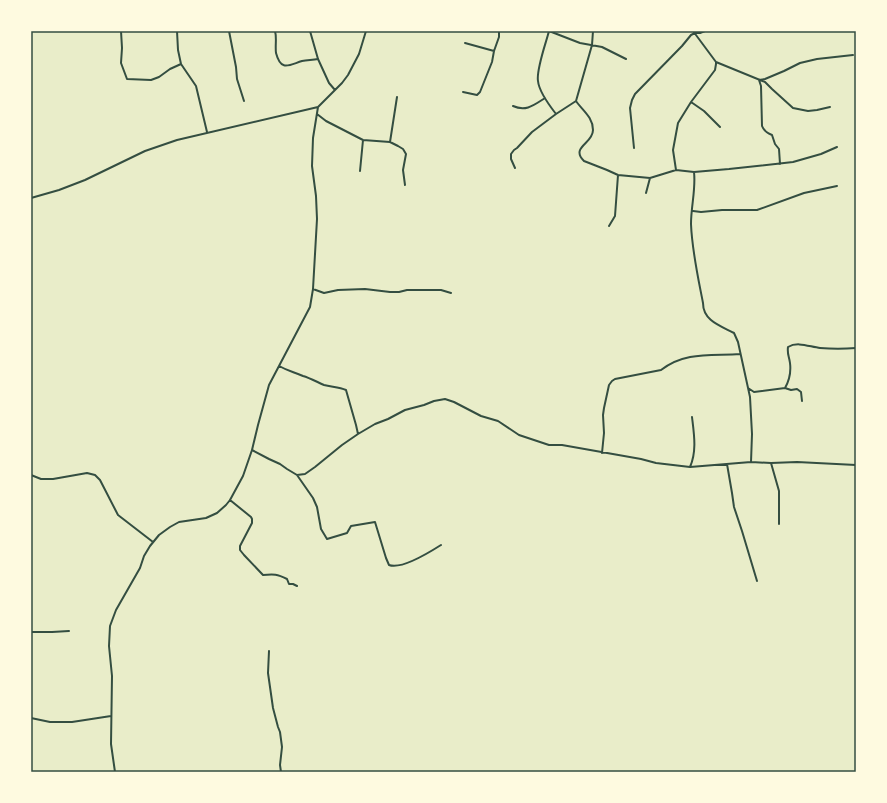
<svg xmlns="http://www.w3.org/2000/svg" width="887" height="803" font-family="Rubik,sans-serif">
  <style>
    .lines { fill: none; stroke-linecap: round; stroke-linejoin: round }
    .minor { stroke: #344e41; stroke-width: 2 }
    .neatline { fill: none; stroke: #344e41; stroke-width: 1.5 }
  </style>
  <rect width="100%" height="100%" fill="#e9edc9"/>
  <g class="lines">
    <path class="minor" d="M 121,31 L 122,48 L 121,63 L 127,79 L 151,80 L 159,77 L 170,69 L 181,64
      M 177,31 L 178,50 L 181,64 L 196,86 L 207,132
      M 229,31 L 236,67 L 237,79 L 244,101
      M 275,31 C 277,38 275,45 276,53 C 281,72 289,65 302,61 C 307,60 312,60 318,59
      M 310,31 L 318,59 L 329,83 L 335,90
      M 549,31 C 546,43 536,70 538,81 C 539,92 549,105 556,114
      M 549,31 L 580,43 L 602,47 L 626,59
      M 693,31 L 716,62 L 765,82 L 772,89 L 793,108 L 808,111 L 817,110 L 830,107
      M 465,43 L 494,51
      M 463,92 L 477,95 L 480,92 L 492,62 L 494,51 L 499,37 L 499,31
      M 576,101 C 582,110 593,117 593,130 C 593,144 570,147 584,161 L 607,170 L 618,175 L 650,178 L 676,170 L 694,172 L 729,169 L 793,162 L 821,154 L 837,147
      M 691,102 L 704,111 L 720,127
      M 513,106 C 526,112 534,105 545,98
      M 317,114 L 326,121 L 363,140 L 390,142 L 398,146 L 403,149 L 406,154 L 403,170 L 405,185
      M 390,142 L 397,97
      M 634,148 L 630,108 L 632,100 L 635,94 L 682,46 L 691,35 L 695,33 L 700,33 L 705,31
      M 780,164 L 779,149 L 775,144 L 772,135 C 767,133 764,131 762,126 L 761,86 L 759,80 L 765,79 L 784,71 L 800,63 L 817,59 L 853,55
      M 515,168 L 511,159 L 511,154 L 514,150 L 517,148 L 532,132 L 556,114 L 576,101 L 592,45 L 593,31
      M 676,170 L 673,150 L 678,123 L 691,102 L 715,70 L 716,64 L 716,62
      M 360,171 L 363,140
      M 694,172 C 696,189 691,206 691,224 C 692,251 698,277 703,303 C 703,321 721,326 734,333 L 738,342 L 750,397 L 752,434 L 751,462
      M 646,193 L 650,178
      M 31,198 L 59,190 L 85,180 L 145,151 L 177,140 L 318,107 L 342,83 L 348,75 L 359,54 L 366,31
      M 693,211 L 701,212 L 722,210 L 757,210 L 804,193 L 837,186
      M 609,226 L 615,216 L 618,175
      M 313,289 L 324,293 L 338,290 L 365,289 L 390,292 L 399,292 L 407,290 L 441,290 L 451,293
      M 279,366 C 288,371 294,372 303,376 C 310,378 317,382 324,385 C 331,387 339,387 346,390 L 356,425 L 358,434
      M 748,388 L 754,392 L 785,388 L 791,390 L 797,389 L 801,392 L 802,401
      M 785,388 C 789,381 791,371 790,363 C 789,356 787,354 788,347 C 798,341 810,347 820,348 C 832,349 844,349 856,348
      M 252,450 L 269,459 L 280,464 L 287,469 L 297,475 L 305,474 L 315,467 L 342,445 L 358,434 L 375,424 L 388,419 L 405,410 L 424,405 L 434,401 L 445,399 L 454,402 L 481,416 L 498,421 L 519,435 L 549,445 L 562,445 L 641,459 L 656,463 L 690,467 L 751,462 L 771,463 L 797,462 L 856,465
      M 602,453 L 604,433 L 603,415 L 604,408 L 609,385 L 612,381 L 615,379 L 661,370 C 685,351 712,356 740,354
      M 771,463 L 779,491 L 779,524
      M 727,464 L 732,493 L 734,507 L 742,531 L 757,581
      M 690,467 C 697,451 694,434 692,417
      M 31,475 L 41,479 L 53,479 L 87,473 L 95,475 L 100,480 L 118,515 L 153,542
      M 297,475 L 313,498 L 317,507 L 321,529 L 327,539 L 347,533 L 351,526 L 375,522 L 386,558 L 389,565 C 402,570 430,552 441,545
      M 230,500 L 251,517 L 252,519 L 252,523 L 240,546 L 240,550 L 244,555 L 263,575 C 274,574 277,574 287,579 L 289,584 L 293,584 L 297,586
      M 31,632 L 52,632 L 69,631
      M 269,651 L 268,673 L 273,708 L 278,727 L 280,732 L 282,747 L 280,765 L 281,772
      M 31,718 L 50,722 L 72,722 L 111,716
      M 115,772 L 111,744 L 112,676 L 109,646 L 110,626 L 116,610 L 140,568 L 144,556 L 150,546 L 159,535 L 170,527 L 179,522 L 206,518 L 217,513 L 226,505 L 230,500 L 243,476 L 252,450 L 258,425 L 269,385 L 310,307 L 313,289 L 317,219 L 316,196 L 312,166 L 313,138 L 318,107"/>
  </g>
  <rect width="887" height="803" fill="none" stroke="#fefae0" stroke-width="64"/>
  <rect x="32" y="32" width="823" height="739" class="neatline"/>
</svg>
